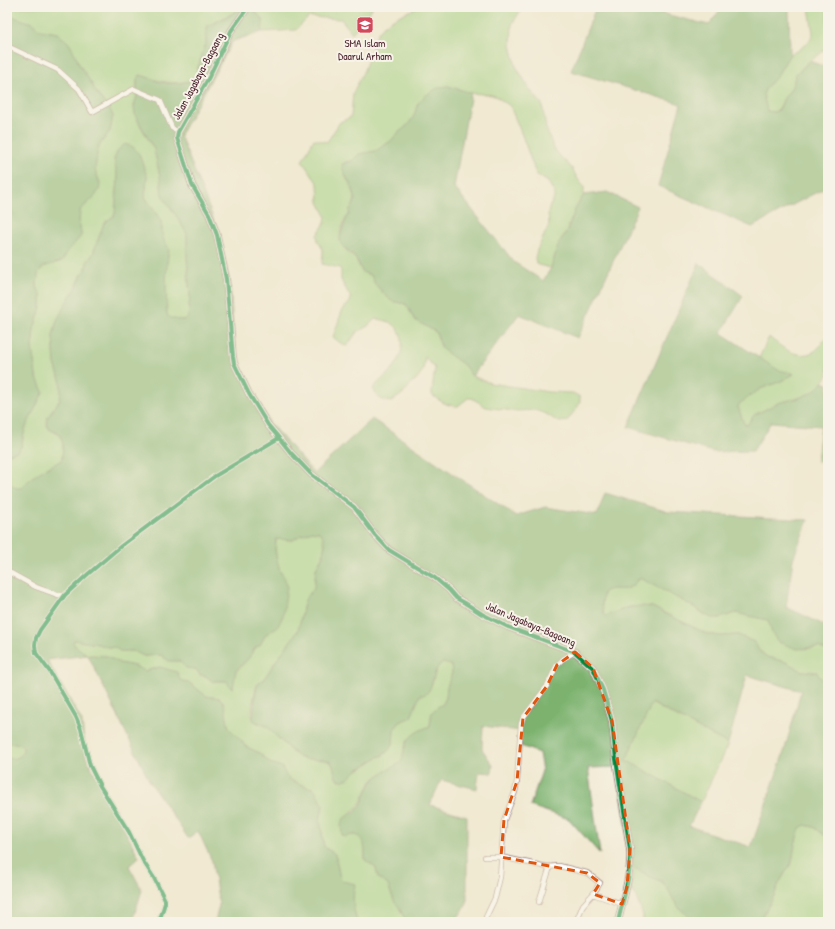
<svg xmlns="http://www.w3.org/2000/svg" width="835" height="929" font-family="'Patrick Hand',sans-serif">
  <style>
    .green { fill: #9bcf7f; stroke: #727755 }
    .forest { fill: #7cb26e; stroke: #63684c; fill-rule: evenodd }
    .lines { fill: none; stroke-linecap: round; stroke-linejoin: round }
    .street-casing { stroke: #9e847e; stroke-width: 6 }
    .secondary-casing { stroke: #9e847e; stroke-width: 8 }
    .street { stroke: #fff; stroke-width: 4.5 }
    .secondary { stroke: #fff; stroke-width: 6 }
    .cycleway-casing { stroke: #f7f3e8; stroke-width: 6 }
    .cycleway { stroke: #00873e; stroke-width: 4 }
    .marked { fill: none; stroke: #e0560e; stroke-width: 3; stroke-dasharray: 8 5; stroke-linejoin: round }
    .labels { text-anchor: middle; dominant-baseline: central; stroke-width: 4; stroke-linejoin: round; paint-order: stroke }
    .poi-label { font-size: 11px; fill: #4a1f2b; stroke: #f7f3e8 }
    .street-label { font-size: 11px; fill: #4a1f2b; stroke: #f7f3e8 }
  </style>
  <rect width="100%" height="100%" fill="#f7f3e8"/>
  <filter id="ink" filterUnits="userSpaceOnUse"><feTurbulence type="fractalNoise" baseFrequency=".025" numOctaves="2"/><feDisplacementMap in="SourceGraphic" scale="8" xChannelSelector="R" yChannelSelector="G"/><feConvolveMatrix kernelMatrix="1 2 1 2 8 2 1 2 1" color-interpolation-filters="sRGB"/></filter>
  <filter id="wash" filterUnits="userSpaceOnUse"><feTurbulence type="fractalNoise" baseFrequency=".012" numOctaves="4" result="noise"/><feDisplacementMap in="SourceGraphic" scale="16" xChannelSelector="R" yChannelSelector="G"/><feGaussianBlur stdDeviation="0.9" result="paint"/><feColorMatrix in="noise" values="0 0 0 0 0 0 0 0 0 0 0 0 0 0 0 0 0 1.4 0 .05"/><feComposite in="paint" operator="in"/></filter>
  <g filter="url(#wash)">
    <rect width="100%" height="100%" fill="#f1e9d2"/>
    <path class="green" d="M 7,7 L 241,7 C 237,13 230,14 225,17 C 218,20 212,26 206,30 L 206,43 L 198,67 L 195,79 C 178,86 161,82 143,76 L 137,80 L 137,96 L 134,106 L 139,123 L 154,149 L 160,176 L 163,195 L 179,220 L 187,234 L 187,257 L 190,296 L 188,317 L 185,320 C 178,320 172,320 167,315 C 166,293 165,271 169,249 L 163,239 L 161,221 L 145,197 L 147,176 L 114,159 L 118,179 L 115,215 L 104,223 L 93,254 L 87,262 L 86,270 L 82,274 L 75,290 L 70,296 L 53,335 L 55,363 L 61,383 L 61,391 L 60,400 L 51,411 L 49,429 C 67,438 63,443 62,461 C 51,466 38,472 29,480 C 26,483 24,488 20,489 C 14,489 11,484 7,481 L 7,455 L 18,451 L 21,447 L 25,429 L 43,392 L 36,376 L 32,348 L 34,329 L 41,307 L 41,295 L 37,287 L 38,273 L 43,267 L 62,261 L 68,251 L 81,236 L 81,233 L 79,221 L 80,210 L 95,196 L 100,183 L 95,170 L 97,153 L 100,144 L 110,131 L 113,116 L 110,110 L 95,91 L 93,86 L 79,64 L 72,48 L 57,33 L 40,30 L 32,23 L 16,18 L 9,14 L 7,12 Z
      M 251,7 L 373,7 L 352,33 L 341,19 L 309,17 L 296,30 L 262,32 L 263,20 Z
      M 418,7 L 523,7 L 512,24 L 511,45 L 516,66 L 530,90 L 542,104 L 546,128 L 553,147 L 559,155 L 572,168 L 577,178 L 584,187 L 584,195 L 576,207 L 567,231 L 559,243 L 551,268 L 538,265 L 536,263 L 535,258 L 537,250 L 549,225 L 548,212 L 550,206 L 554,198 L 554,192 L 548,182 L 536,174 L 522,135 L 510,106 L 497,97 L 492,95 L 471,93 L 448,86 L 418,103 L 414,116 L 408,125 L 397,134 L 391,141 L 376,151 L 359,154 L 352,161 L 345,162 L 346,178 L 351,184 L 355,198 L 353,206 L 350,209 L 349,215 C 344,219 343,227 340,233 L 345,249 L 355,258 L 362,271 L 371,275 L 375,284 L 391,301 L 406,304 L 415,320 L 436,332 L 442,349 L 464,365 L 472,376 L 490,383 L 549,392 L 573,393 L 580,397 C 581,408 572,412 567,421 L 559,422 L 546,414 L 535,410 L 514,411 L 486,407 L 472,398 L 468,398 L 458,406 C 447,406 441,402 432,395 L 432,392 L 435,368 L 425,357 L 423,370 L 416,380 L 411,383 L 405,392 L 391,402 C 381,400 377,398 373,388 C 379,381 393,370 397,363 C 408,341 402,320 375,319 L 368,326 L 357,332 L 347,346 L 343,345 L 333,337 L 342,311 L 350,302 L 351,298 L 341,280 L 341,271 L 340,268 L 322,264 L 323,250 L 318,241 L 317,235 L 325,223 L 326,216 L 319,202 L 318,184 L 302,161 L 314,139 L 327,142 L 340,122 L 351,117 L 353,93 L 364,70 L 377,34 C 385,20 404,14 418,7 Z
      M 809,7 L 827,7 L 828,45 L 821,53 L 805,65 L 796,74 L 792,87 L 788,94 L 784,98 L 779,110 L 774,112 L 767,111 L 763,95 L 766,88 L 776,77 L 790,54 L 799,50 L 809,41 L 813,34 Z
      M 828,336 L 828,375 L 823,382 L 813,392 L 799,398 L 778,403 L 755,415 L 747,425 L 744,424 L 738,407 L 739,404 L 760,389 L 781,381 L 794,374 L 792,373 L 778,371 L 759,358 L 769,337 C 781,347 797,360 813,352 C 820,349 822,340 828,336 Z
      M 312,531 L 319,532 L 323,534 L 325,544 L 323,555 L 316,569 L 314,589 C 297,603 306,622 293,638 C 283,651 274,665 265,677 C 263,680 260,681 258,683 C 255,687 251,712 252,716 C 254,725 263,723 269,728 C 278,736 288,751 299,757 C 309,761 328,755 333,766 C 335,769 335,774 336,778 L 349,778 L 357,770 L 362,768 L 376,758 L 384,755 L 393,744 L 394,729 L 400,722 L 411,717 L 420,695 L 431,686 L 437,667 L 443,663 L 451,664 L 452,673 L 447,687 L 446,698 L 443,704 L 436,708 L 431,716 L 430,726 C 421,730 408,737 405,747 C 403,752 404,757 400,763 C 392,768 381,773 374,779 C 363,790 365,805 351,812 L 350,835 C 368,835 365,847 365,860 L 376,868 L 378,878 L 388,885 L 395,903 L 399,907 L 404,917 L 410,922 L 357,922 C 353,908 352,898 355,884 L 342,882 L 339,874 L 335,854 L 324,847 L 320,821 L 323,804 L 313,788 C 305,787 291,783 286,776 C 284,773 283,770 282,767 L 270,763 L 259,753 L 245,746 L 241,740 L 229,728 L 224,703 L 220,699 L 206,696 L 191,684 L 180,680 L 160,667 L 145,671 L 134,666 L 119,663 L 107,656 L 88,655 L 75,646 L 73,643 L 74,640 L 98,644 L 108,647 L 114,647 L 120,651 L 133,651 L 144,656 L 161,655 L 169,661 L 179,661 L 186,668 L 196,669 L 200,675 L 206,676 L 212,681 L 227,681 L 248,659 L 256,647 L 260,644 L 266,634 L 278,626 L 284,577 C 275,567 275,552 276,539 L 293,540 L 299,536 Z
      M 638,579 L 642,579 L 694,607 L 705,615 L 719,618 L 736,613 L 768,620 L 772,633 L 803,649 L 818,647 L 828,651 L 828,684 L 819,677 L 817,672 L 802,671 L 786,662 L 767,657 L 760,651 L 754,642 L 738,635 L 720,636 L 707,634 L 652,607 L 629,607 L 606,616 L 604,615 L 602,605 L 603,593 C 614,583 625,598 638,579 Z
      M 651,703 L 728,744 L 701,802 L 626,760 Z
      M 7,743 L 17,743 L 23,747 C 24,757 16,760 7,758 Z
      M 805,825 L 814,827 L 828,838 L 828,917 L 821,922 L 759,922 L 774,896 L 779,883 L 792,862 L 795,844 L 800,828 Z
      M 633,868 C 641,870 662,881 667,888 C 673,895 674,903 681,909 C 686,914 694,916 698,922 L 643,922 L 643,915 L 636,897 L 631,889 Z"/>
    <path class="forest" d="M 241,7 L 251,7 L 263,20 L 262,32 L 233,41 L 180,135 L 213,218 L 230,282 L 235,358 L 269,422 L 314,473 L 372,419 L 516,516 L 545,507 L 597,515 L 605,493 L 669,512 L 808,520 L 793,559 L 786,607 L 828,627 L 828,651 L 818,647 L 797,649 L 778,642 L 772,633 L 768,620 L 736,613 L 719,618 L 711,618 L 694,607 L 642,579 L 638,579 C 625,598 614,583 603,593 L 602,605 L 604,614 L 606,616 C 623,609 634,604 652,607 L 707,634 L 720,636 L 738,635 L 754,642 L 760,651 L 767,657 L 786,662 L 802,671 L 817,672 L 819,677 L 828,684 L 828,838 L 814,827 L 805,825 L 800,828 L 795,844 L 792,862 L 779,883 L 774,896 L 759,922 L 698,922 L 681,910 L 674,901 L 668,889 L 661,881 L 648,876 L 639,870 L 633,868 L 617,767 L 588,768 L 600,854 L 569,819 L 530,806 L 542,771 L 539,753 L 521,746 L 520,731 L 483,726 L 482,749 L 493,765 L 492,773 L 479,772 L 477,789 L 441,780 L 430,805 L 467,816 L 467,904 L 455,922 L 410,922 L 404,917 L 399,907 L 395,903 L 388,885 L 378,878 L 376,868 L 365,860 C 365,846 365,829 345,837 L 342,835 C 339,815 345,819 358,809 C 363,804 365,793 369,787 C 375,775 390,769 400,763 C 404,757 403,752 405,747 C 408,735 420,730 430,726 L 432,712 L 436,708 L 443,704 L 446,698 L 447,687 L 452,673 L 451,665 L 443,663 C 429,669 436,696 420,695 L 411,717 L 400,722 L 394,729 L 393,744 L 388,751 L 357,770 L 349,778 L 344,780 L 340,780 L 336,778 L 333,766 L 331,762 L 325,760 L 305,759 L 298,757 L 274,734 L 268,727 L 253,720 L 255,695 L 258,683 L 264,679 L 273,665 L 298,631 L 305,600 L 309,594 L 314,589 L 316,569 L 323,555 L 325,544 L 322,534 L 319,532 L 312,531 L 299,536 L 293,540 L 276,539 L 275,550 L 277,560 L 280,572 L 284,577 L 287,585 L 283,616 L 278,626 L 266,634 L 260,645 L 256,647 L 248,659 L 236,670 L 233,688 L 230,687 L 227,681 L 212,681 L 206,676 L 200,675 L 196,669 L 186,668 L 179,661 L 169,661 L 161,655 L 144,656 L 133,651 L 120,651 L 114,647 L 108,647 L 98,644 L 74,640 L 73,643 L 75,646 L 88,655 L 107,656 L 119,663 L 134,666 L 145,671 L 160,667 L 177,672 L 180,680 L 191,684 L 206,696 L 220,698 L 224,703 L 229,728 L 241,740 L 245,746 L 259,753 L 270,763 L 282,767 L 286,776 L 289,779 L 307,787 L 313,788 L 316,792 L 323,804 L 320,821 L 324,847 L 335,854 L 339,874 L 342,881 L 355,884 C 352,898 353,908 357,922 L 215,922 L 219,905 L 212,861 L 198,831 L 188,838 L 150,782 L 88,655 L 47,660 L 82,721 L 86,757 L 139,857 L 129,866 L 142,890 L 132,922 L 7,922 L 7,758 C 16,760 24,757 23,746 L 17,743 L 7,743 L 7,481 C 11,484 14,489 20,488 C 24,488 26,483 29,480 C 38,472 51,466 62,460 L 63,444 L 61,437 L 58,433 L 49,429 L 47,426 L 47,418 L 60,400 L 61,391 L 61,383 L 55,363 L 53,335 L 57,320 L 70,296 L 75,290 L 82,274 L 86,270 L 87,262 L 93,254 L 104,223 L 115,215 L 118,179 L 114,159 L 118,150 L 125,144 L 133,147 L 139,154 L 147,176 L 145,197 L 161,221 L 163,239 L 169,249 C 165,271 166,293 167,315 C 172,320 178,320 185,320 L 188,317 L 190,296 L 187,257 L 187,234 L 179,220 L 162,195 L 160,176 L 154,149 L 135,115 L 134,106 L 137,96 L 137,80 L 139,75 C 146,76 151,79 157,81 C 170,85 183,84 195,79 L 198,67 L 206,43 L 207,26 C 215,22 237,13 241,7 ZM 747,675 L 801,691 L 784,752 L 751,847 L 689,826 L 701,802 L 626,760 L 652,703 L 728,744 Z
      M 596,7 L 637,7 L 709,25 L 722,7 L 789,7 L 790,54 L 776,77 L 766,88 L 763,94 L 767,111 L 774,112 L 779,110 L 784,98 L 788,93 L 792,87 L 796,74 L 810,61 L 828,68 L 828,186 L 752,227 L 658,186 L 681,104 L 571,71 Z
      M 7,12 L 16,18 L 32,23 L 40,30 L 57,33 L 68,42 L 72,48 L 79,64 L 93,86 L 95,91 L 110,110 L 113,116 L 110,131 L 100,144 L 97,153 L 95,170 L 100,184 L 99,190 L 95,196 L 80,210 L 79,221 L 81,233 L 81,236 L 68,251 L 62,261 L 43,267 L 38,273 L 37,287 L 41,295 L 41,307 L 34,329 L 32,348 L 36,376 L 43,392 L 25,429 L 21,447 L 18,451 L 7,455 Z
      M 448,86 L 471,93 L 454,187 L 514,262 L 543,281 L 551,268 L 559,243 L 567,231 L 576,207 L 584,195 L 607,192 L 638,207 L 578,338 L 519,314 L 472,376 L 464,365 L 442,349 L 436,332 L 415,320 L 406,304 L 391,301 L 375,284 L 371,275 L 362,272 C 360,267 358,261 355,257 C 342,244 335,246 344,226 C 346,221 345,218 349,215 L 350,209 C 365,196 342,178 342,164 L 352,161 L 359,154 L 376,151 L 391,141 L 397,134 L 408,125 L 414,116 L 418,103 L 425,96 L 439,87 Z
      M 699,263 L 743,296 L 721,333 L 778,370 L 792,373 L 794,374 L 781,381 L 760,389 L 739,404 L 738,407 L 744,424 L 747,425 L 754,415 L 778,403 L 799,398 L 813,392 L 823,382 L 828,384 L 828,462 L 817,461 L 821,426 L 771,422 L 753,451 L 713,452 L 628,427 Z"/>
  </g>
  <g filter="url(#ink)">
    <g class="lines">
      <g class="street-casing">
        <path id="street" d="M 7,46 L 58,70 L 79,89 L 92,112 L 134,89 L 160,100 L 172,128 L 178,132
          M 7,571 L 36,587 L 58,595 L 65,595
          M 485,857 L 501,857 L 547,867 L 559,866 L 587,873 L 600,883 L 593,894 L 583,905 L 576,922
          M 593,894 L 622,904
          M 539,902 L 549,870 L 547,867
          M 486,917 L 495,898 L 500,877 L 504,820 L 515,792 L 517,781 L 521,724 L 523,718 L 547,686 L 557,665 L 563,659 L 575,652
          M 159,922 L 165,903 L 165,900 L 154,878 L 143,861 L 129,832 L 100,786 L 90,766 L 81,729 L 76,717 L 50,672 L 36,653 L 35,645 L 36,638 L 40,630 L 65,595 L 88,574 L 121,546 L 215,476 L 279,438"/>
      </g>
      <g class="secondary-casing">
        <path id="secondary" d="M 248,7 L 231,31 L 209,77 L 178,132 L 177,138 L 192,185 L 209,214 L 217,235 L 226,279 L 233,357 L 234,363 L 249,394 L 268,425 L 279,438 L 291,453 L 311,474 L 354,507 L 375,535 L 389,550 L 435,578 L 449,590 L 456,598 L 465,603 L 482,614 L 508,627 L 575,652 L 593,668 L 603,690 L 612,721 L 616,759 L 630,849 C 632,874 623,898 618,922"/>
      </g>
      <use href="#street" class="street"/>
      <use href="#secondary" class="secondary"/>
      <g class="cycleway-casing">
        <path id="cycleway" d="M 248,7 L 231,31 L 209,77 L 178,132 L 177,138 L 192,185 L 209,214 L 217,235 L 226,279 L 233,357 L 234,363 L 249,394 L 268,425 L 279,438 L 291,453 L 311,474 L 354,507 L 375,535 L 389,550 L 435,578 L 449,590 L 456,598 L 465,603 L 482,614 L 508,627 L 575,652 L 593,668 L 603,690 L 612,721 L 616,759 L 630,849 C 632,874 623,898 618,922
          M 159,922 L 165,903 L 165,900 L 154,878 L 143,861 L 129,832 L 100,786 L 90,766 L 81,729 L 76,717 L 50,672 L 36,653 L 35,645 L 36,638 L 40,630 L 65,595 L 88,574 L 121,546 L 215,476 L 279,438"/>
      </g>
      <use href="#cycleway" class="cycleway"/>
    </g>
  </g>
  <path d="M0 0H835V929H0ZM 575,652 L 593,668 L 612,721 L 630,849 L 627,887 L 622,904 L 593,894 L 600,883 L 587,873 L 501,857 L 504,820 L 517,781 L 523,718 L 547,686 L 557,665 Z" fill="#f1e9d2" fill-opacity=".55" fill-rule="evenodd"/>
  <path class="marked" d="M 575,652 L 593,668 L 612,721 L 630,849 L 627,887 L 622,904 L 593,894 L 600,883 L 587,873 L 501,857 L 504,820 L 517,781 L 523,718 L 547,686 L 557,665 Z"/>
  <defs>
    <g id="school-square" transform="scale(0.9)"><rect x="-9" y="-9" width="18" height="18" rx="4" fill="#d1495b" stroke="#f7f3e8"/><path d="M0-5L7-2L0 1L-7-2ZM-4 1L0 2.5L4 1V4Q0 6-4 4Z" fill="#fff"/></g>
  </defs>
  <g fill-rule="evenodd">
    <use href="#school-square" x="365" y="25"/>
  </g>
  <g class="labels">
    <g class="poi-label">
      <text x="365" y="43">SMA Islam<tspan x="365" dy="13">Daarul Arham</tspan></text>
    </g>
    <g class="street-label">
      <text transform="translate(198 76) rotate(-62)">Jalan Jagabaya–Bagoang</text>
      <text transform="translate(531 624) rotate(23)">Jalan Jagabaya–Bagoang</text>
    </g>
  </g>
  <rect width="835" height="929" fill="none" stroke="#f7f3e8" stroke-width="24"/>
</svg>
